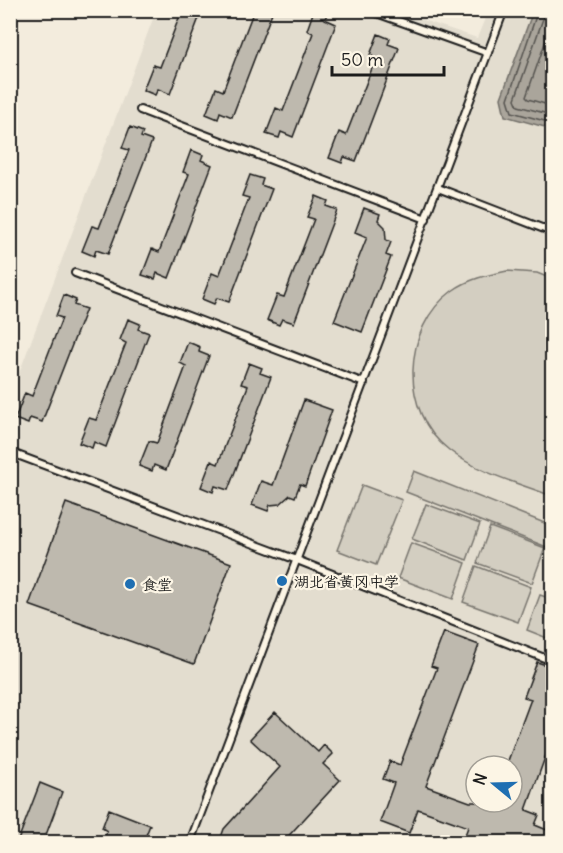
<svg xmlns="http://www.w3.org/2000/svg" width="563" height="853" font-family="Delius,'LXGW WenKai TC',sans-serif">
  <style>
    .built { fill: #e3ddcf; fill-rule: evenodd }
    .green { fill: #d3cec1; stroke: #78756e; stroke-width: 1.5 }
    .water { fill: #aaa59b; stroke: #716e68; stroke-width: 1.5 }
    .lines { fill: none; stroke-linecap: round; stroke-linejoin: round }
    .shore { stroke: #55534f; stroke-width: 1.5 }
    .building { fill: #beb9ae; stroke: #1c1c1c; stroke-width: 1.5 }
    .lane-casing { stroke: #1c1c1c; stroke-width: 10 }
    .lane { stroke: #fcf5e5; stroke-width: 6 }
    .poi-dot { fill: #1f6fb2; stroke: #fcf5e5; stroke-width: 2 }
    .labels { text-anchor: middle; dominant-baseline: central; stroke-width: 4.5; stroke-linejoin: round; paint-order: stroke }
    .poi-label { font-size: 15px; fill: #1c1c1c; stroke: #fcf5e5; text-anchor: start }
  </style>
  <rect width="100%" height="100%" fill="#f3ecdd"/>
  <filter id="ink" filterUnits="userSpaceOnUse"><feTurbulence type="fractalNoise" baseFrequency=".0167" numOctaves="2"/><feDisplacementMap in="SourceGraphic" scale="12" xChannelSelector="R" yChannelSelector="G"/><feConvolveMatrix kernelMatrix="1 2 1 2 8 2 1 2 1" color-interpolation-filters="sRGB"/></filter>
  <g filter="url(#ink)">
    <path class="built" d="M 156,11 L 396,11 L 477,38 L 488,11 L 552,11 L 552,842 L 11,842 L 10,397 ZM 476,766 L 512,766 L 512,802 L 476,802 Z"/>
    <path class="green" d="M 507,271 L 537,273 L 552,279 L 552,496 C 518,483 478,473 449,450 C 399,412 402,328 452,291 C 468,279 487,275 507,271 Z
      M 414,471 L 552,526 L 552,549 L 406,492 Z
      M 362,485 L 402,500 L 376,565 L 337,550 Z
      M 426,504 L 480,524 L 467,560 L 412,539 Z
      M 490,527 L 545,548 L 532,583 L 477,563 Z
      M 411,543 L 466,563 L 453,599 L 398,578 Z
      M 476,566 L 531,587 L 518,622 L 463,602 Z
      M 540,595 L 552,599 L 552,640 L 527,630 Z"/>
    <path class="water" d="M 533,11 L 552,11 L 552,129 L 505,116 L 501,98 Z"/>
    <g class="lines">
      <path class="shore" d="M 538,10 L 508,99 L 512,112 L 552,123
        M 546,10 L 515,99 L 518,106 L 552,115
        M 552,23 L 526,97 L 528,99 L 552,106"/>
    </g>
    <path class="building" d="M 182,10 L 202,10 L 170,94 L 158,89 L 155,95 L 143,90 L 153,65 L 160,67 Z
      M 254,10 L 273,10 L 232,117 L 220,112 L 218,119 L 206,114 L 216,88 L 223,91 Z
      M 314,10 L 327,14 L 325,19 L 336,24 L 293,137 L 281,132 L 279,138 L 266,134 L 276,108 L 283,111 L 313,33 L 307,30 Z
      M 378,34 L 390,39 L 388,44 L 399,48 L 356,161 L 344,157 L 342,163 L 329,158 L 339,132 L 346,135 L 376,58 L 370,55 Z
      M 130,127 L 143,132 L 141,137 L 152,141 L 108,254 L 96,250 L 94,256 L 82,251 L 92,226 L 99,228 L 129,150 L 122,148 Z
      M 191,150 L 203,155 L 201,160 L 212,165 L 169,278 L 157,273 L 155,279 L 142,275 L 152,249 L 159,252 L 189,174 L 183,172 Z
      M 250,175 L 263,179 L 261,185 L 272,189 L 229,302 L 217,298 L 214,304 L 202,299 L 212,273 L 219,276 L 249,198 L 242,196 Z
      M 316,196 L 328,201 L 326,206 L 337,210 L 294,323 L 282,319 L 279,325 L 267,320 L 277,295 L 284,297 L 314,219 L 307,217 Z
      M 364,208 L 380,214 L 378,220 L 385,227 L 386,240 L 391,242 L 386,255 L 391,257 L 362,332 L 334,321 L 367,237 L 355,232 Z
      M 64,295 L 76,300 L 74,305 L 86,309 L 42,422 L 30,418 L 28,424 L 15,419 L 25,393 L 32,396 L 62,318 L 56,316 Z
      M 128,319 L 140,324 L 138,329 L 149,333 L 106,447 L 94,442 L 92,448 L 79,443 L 89,418 L 96,420 L 126,343 L 120,340 Z
      M 188,342 L 200,347 L 199,352 L 209,356 L 166,470 L 154,465 L 152,471 L 139,466 L 149,441 L 157,443 L 186,366 L 180,363 Z
      M 249,363 L 262,368 L 260,373 L 271,377 L 228,490 L 215,486 L 213,492 L 201,487 L 211,461 L 218,464 L 248,386 L 241,384 Z
      M 304,400 L 332,410 L 305,486 L 300,484 L 295,497 L 290,495 L 280,504 L 270,505 L 268,511 L 252,505 L 261,481 L 273,485 Z
      M 66,503 L 231,563 L 194,664 L 29,605 Z
      M 444,632 L 479,645 L 426,786 L 470,802 L 512,802 L 512,766 L 506,766 L 531,699 L 524,697 L 537,662 L 552,667 L 552,738 L 526,810 L 539,815 L 535,825 L 552,832 L 552,843 L 462,843 L 468,827 L 418,809 L 409,833 L 380,822 L 394,783 L 383,779 L 390,761 L 400,765 L 437,668 L 431,666 Z
      M 275,712 L 318,752 L 324,745 L 333,754 L 323,764 L 340,780 L 282,843 L 219,843 L 224,829 L 280,767 L 250,739 Z
      M 40,783 L 62,792 L 43,843 L 17,843 Z
      M 109,809 L 150,825 L 143,843 L 103,843 L 107,831 L 102,828 Z"/>
    <g class="lines">
      <g class="lane-casing">
        <path id="lane" d="M 368,10 L 488,53
          M 140,110 L 426,219
          M 438,188 L 552,232
          M 75,273 L 364,383
          M 12,453 L 297,560 L 552,661
          M 190,842 L 504,10"/>
      </g>
      <use href="#lane" class="lane"/>
    </g>
  </g>
  <g class="poi-dot">
    <circle cx="282" cy="581" r="6"/>
    <circle cx="130" cy="584" r="6"/>
  </g>
  <g class="labels">
    <g class="poi-label">
      <text x="294" y="581">湖北省黄冈中学</text>
      <text x="142" y="584">食堂</text>
    </g>
  </g>
  <rect width="563" height="853" fill="none" stroke="#fcf5e5" stroke-width="36"/>
  <rect x="18" y="18" width="527" height="817" fill="none" stroke="#1c1c1c" stroke-width="2" filter="url(#ink)"/>
  <g transform="translate(494 784) rotate(289)"><circle r="28" fill="#fcf5e5" stroke="#a29e95" stroke-width="1.5"/>
  <path d="M0-4.5L10 22L0 15L-10 22Z" fill="#1f6fb2"/>
  <text y="-9" font-size="16" font-weight="bold" text-anchor="middle" fill="#1c1c1c">N</text>
  </g>
  <path d="M332 66v9h112v-9" fill="none" stroke="#1c1c1c" stroke-width="3"/>
  <text x="341" y="66" font-size="18" fill="#1c1c1c" stroke="#fcf5e5" stroke-width="4.5" paint-order="stroke">50 m</text>
</svg>
